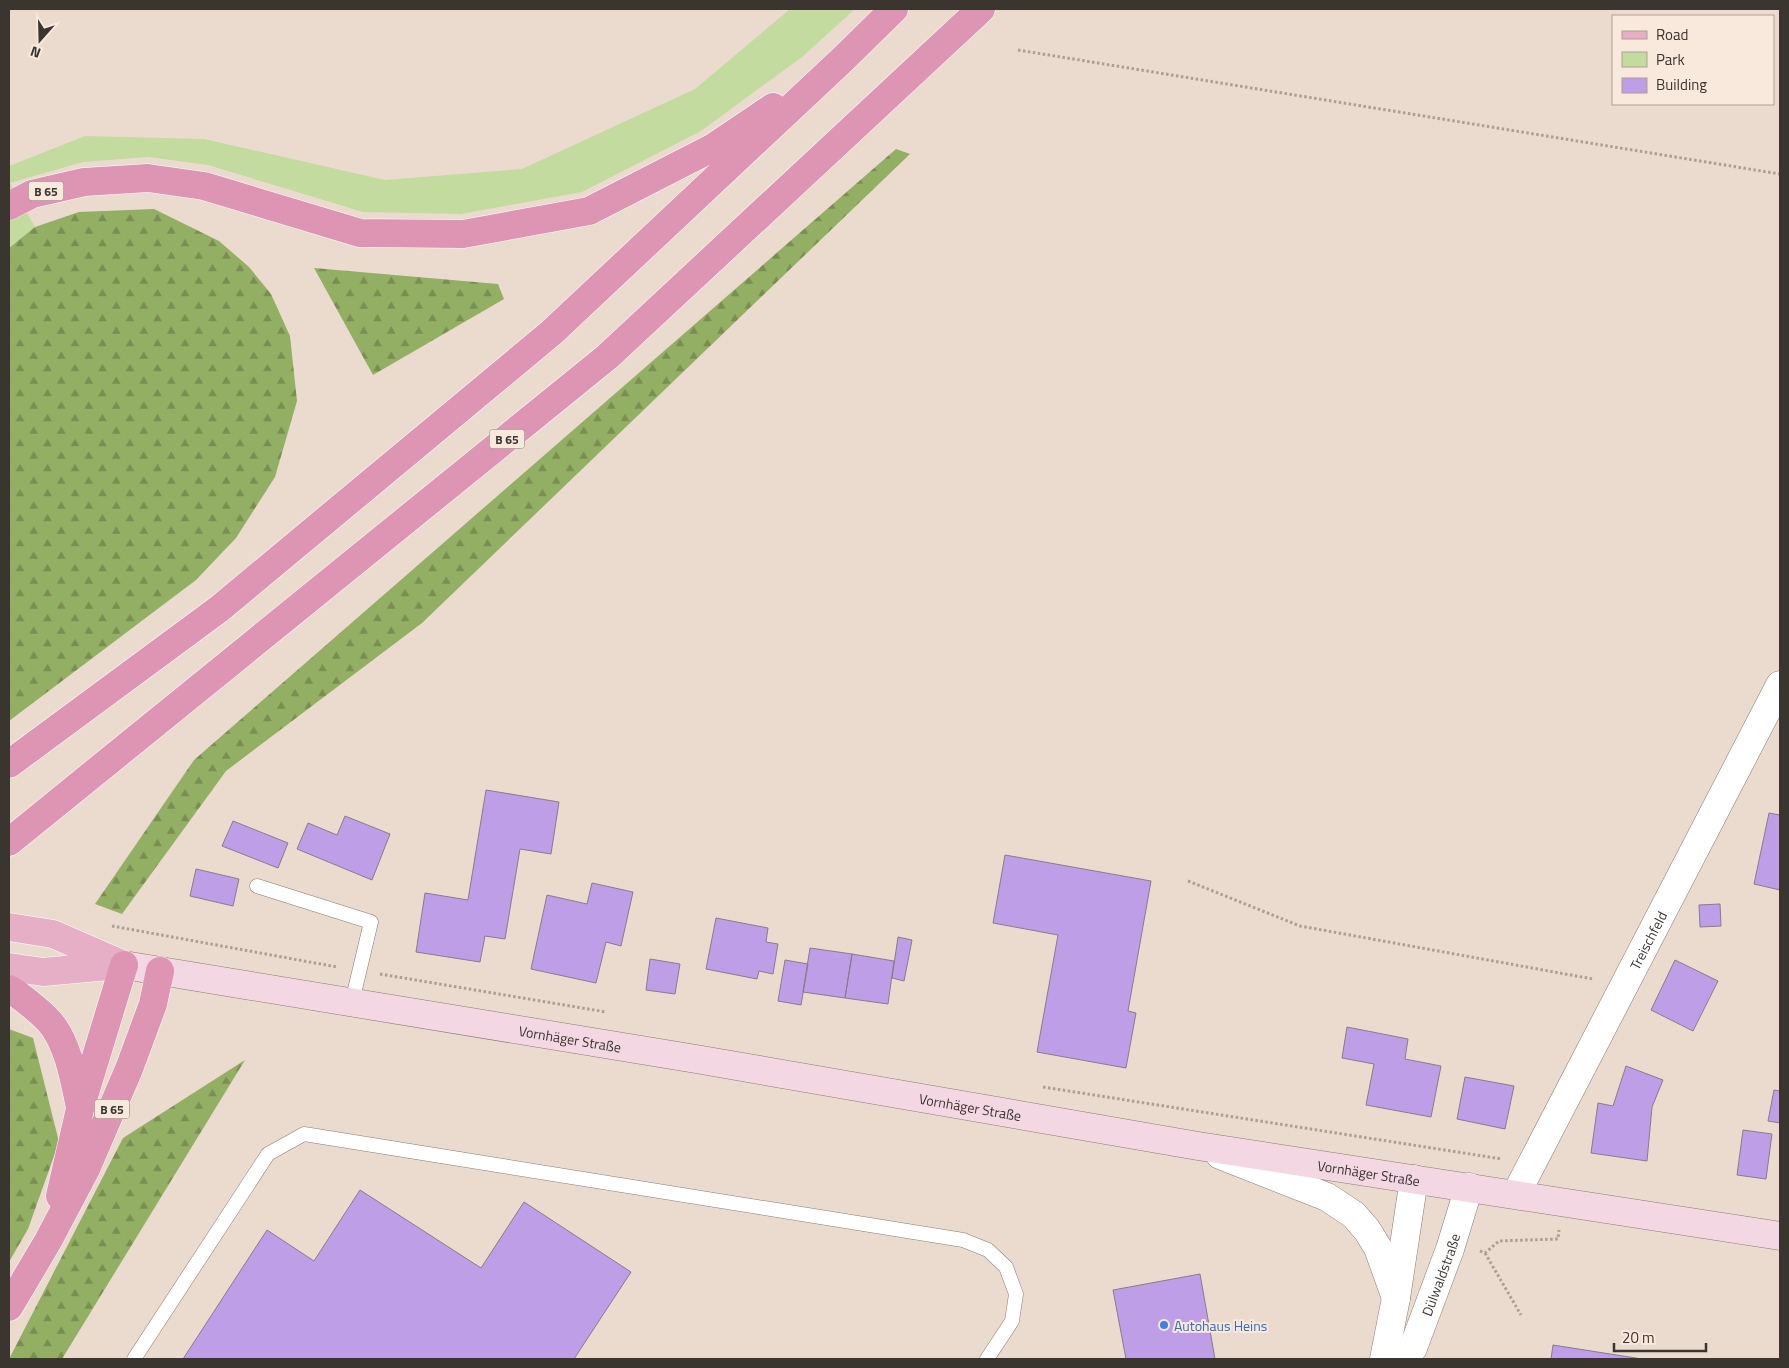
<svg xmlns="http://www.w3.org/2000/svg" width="1789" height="1368" font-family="'Titillium Web',sans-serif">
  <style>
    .green { fill: #c3db9f }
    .forest { fill: url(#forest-firs) }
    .building { fill: #be9ee6; stroke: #847d8d }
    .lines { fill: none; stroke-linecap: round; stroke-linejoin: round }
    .service-casing { stroke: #8a7b70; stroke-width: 15 }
    .minor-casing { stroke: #8a7b70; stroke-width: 29 }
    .tertiary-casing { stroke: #8a7b70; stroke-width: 29 }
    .secondary-casing { stroke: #8a7b70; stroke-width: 29 }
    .primary-casing { stroke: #fff; stroke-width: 29 }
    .trunk-casing { stroke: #fff; stroke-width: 29 }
    .path { stroke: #ab9e95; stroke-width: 3; stroke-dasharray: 2.5 2.5; stroke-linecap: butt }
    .service { stroke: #fff; stroke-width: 14 }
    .minor { stroke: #fff; stroke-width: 28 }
    .tertiary { stroke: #fff; stroke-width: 28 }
    .secondary { stroke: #f3d7e2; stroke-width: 28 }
    .primary { stroke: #e6afc6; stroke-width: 28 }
    .trunk { stroke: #de94b3; stroke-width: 28 }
    .shop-dot { fill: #3f7fe0; stroke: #f9e8dc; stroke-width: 2 }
    .labels { text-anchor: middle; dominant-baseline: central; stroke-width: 4; stroke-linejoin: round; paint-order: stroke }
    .shield { fill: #f9e8dc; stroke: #746b64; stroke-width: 1 }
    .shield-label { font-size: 12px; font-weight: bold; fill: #3b3530 }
    .street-label { font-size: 14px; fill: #3b3530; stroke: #f9e8dc }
    .shop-label { font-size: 14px; fill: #366cbe; stroke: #f9e8dc; text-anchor: start }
  </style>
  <defs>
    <pattern id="forest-firs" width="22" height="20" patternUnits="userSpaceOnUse" patternTransform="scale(1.25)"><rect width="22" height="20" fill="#93af63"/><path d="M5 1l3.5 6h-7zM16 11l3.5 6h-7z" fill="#798f52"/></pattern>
  </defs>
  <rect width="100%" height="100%" fill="#ebdbcf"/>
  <path class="green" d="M 790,9 L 855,9 L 802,57 L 701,131 L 582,192 L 461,214 L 363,212 L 208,165 L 148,157 L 83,162 L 10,183 L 35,227 L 9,248 L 9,166 L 85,136 L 204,139 L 385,180 L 522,169 L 695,89 Z"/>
  <path class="forest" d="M 896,149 L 910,154 L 422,623 L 226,771 L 122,914 L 95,904 L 194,760 Z
    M 154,209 L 219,241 L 249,267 L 271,294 L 290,336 L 297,401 L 275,477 L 236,538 L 196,580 L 9,721 L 9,248 L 35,227 L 79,212 Z
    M 314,268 L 498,284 L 504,299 L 373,375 Z
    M 9,1029 L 33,1038 L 59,1142 L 28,1229 L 9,1262 Z
    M 245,1060 L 62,1359 L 9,1359 L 123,1138 Z"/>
  <path class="building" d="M 486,790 L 559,802 L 551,854 L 520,849 L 505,939 L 485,936 L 480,962 L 416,952 L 425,893 L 468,900 Z
    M 1769,813 L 1780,815 L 1780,890 L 1754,884 Z
    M 345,816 L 390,834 L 372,880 L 297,849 L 308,823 L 337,835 Z
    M 233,821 L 288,843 L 278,868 L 222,846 Z
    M 1005,855 L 1151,881 L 1128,1011 L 1136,1013 L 1126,1068 L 1037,1052 L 1058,935 L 993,923 Z
    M 196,869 L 239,879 L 233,906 L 190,896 Z
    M 592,883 L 633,892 L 621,946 L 606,942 L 596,983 L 531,969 L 547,895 L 587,904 Z
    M 1720,904 L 1721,926 L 1700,927 L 1699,905 Z
    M 716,918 L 768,928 L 766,942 L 778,944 L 773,974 L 759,971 L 757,979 L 706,969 Z
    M 898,937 L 912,940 L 904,981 L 892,978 Z
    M 810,948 L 852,954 L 845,998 L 803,992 Z
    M 852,954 L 894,961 L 888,1004 L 845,998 Z
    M 650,959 L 680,964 L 675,994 L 646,990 Z
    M 785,960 L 808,964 L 801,1005 L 778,1001 Z
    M 1675,960 L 1718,981 L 1693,1031 L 1651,1010 Z
    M 1347,1027 L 1408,1039 L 1405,1059 L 1441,1066 L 1431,1117 L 1366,1105 L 1374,1064 L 1342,1058 Z
    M 1626,1066 L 1663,1080 L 1652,1107 L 1647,1161 L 1591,1153 L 1598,1103 L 1613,1106 Z
    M 1465,1077 L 1514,1086 L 1505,1129 L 1457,1119 Z
    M 1774,1090 L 1780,1091 L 1780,1123 L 1768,1121 Z
    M 1743,1130 L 1772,1134 L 1766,1179 L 1737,1175 Z
    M 360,1190 L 481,1268 L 524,1202 L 631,1272 L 574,1359 L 183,1359 L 267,1230 L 314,1261 Z
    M 1200,1274 L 1215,1359 L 1126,1359 L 1113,1290 Z
    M 1553,1345 L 1642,1359 L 1551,1359 Z"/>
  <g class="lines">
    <g class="service-casing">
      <path id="service" d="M 257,886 L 371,922 L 352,1002
        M 134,1359 L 268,1154 L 304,1134 L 963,1240 L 988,1250 L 1006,1267 L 1016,1294 L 1012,1321 L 987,1359"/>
    </g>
    <g class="minor-casing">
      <g id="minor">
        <path id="s1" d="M 1516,1194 L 1780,685"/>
      </g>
    </g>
    <g class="tertiary-casing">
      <g id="tertiary">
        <path d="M 1220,1155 L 1327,1197 L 1354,1215 L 1367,1230 L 1378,1248 L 1396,1298"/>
        <path d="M 1384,1359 L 1396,1298 L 1414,1179"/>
        <path id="s2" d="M 1405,1359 L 1413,1348 L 1450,1249 L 1469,1187"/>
      </g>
    </g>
    <g class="secondary-casing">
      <g id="secondary">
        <path id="s3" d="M 124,965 L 696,1059 L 1198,1146 L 1780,1236"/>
      </g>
    </g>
    <g class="primary-casing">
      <path id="primary" d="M 9,927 L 53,934 L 124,965
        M 9,967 L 43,972 L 120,965"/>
    </g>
    <g class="trunk-casing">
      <path id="trunk" d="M 9,206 L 32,194 L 84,182 L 148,178 L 204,186 L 360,233 L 463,234 L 589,211 L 712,148 L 773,107
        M 9,764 L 219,609 L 551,333 L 842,60 L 894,9
        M 9,842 L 607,357 L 981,9
        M 9,989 C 20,995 46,1016 53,1026 C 69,1048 74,1080 80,1107
        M 60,1196 L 80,1109 L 124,965
        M 9,1307 L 48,1241 L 86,1169 L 129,1069 L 153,1004 L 160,971"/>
    </g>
    <path class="path" d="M 1018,50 L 1780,174
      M 1188,881 L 1300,926 L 1593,979
      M 112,926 L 337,967
      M 380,974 L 606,1012
      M 1043,1087 L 1502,1159
      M 1480,1251 L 1485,1253 L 1499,1241 L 1558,1239 L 1559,1230
      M 1485,1253 L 1521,1315"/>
    <use href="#service" class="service"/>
    <use href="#minor" class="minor"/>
    <use href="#tertiary" class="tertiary"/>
    <use href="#secondary" class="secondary"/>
    <use href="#primary" class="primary"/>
    <use href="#trunk" class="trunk"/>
  </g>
  <circle class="shop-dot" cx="1164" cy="1325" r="5"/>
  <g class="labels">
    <g class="shield">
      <rect x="28.5" y="181.5" width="35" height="19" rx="4"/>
      <rect x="489.5" y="429.5" width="35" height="19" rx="4"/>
      <rect x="94.5" y="1099.5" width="35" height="19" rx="4"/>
    </g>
    <g class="shield-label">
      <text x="46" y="191">B 65</text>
      <text x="507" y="439">B 65</text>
      <text x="112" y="1109">B 65</text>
    </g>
    <g class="street-label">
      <text stroke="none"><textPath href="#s1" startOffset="286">Treischfeld</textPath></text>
      <text stroke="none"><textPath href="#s3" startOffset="452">Vornhäger Straße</textPath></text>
      <text stroke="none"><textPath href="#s3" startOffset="858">Vornhäger Straße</textPath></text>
      <text stroke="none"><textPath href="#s3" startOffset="1262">Vornhäger Straße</textPath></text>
      <text stroke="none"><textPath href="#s2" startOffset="92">Dülwaldstraße</textPath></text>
    </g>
    <g class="shop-label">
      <text x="1174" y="1325">Autohaus Heins</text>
    </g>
  </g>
  <rect width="1789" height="1368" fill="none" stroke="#3b3530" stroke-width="20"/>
  <rect x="1612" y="15" width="162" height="90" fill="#f9e8dc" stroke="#ada097"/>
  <rect x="1622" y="31" width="25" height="8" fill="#e6afc6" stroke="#ada097"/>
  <text x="1656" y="40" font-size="15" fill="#3b3530">Road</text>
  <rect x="1622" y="52" width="25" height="15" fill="#c3db9f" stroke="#ada097"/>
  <text x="1656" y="65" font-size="15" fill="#3b3530">Park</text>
  <rect x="1622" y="78" width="25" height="15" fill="#be9ee6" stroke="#ada097"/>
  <text x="1656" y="90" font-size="15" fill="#3b3530">Building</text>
  <g transform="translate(40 40) rotate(200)" stroke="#f9e8dc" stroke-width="4" paint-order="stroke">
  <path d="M0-4L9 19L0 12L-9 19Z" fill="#3b3530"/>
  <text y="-8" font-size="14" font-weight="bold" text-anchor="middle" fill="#3b3530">N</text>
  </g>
  <path d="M1614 1343v8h92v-8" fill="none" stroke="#3b3530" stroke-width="2.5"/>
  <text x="1622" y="1343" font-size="15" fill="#3b3530" stroke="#f9e8dc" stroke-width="4" paint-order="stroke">20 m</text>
</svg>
